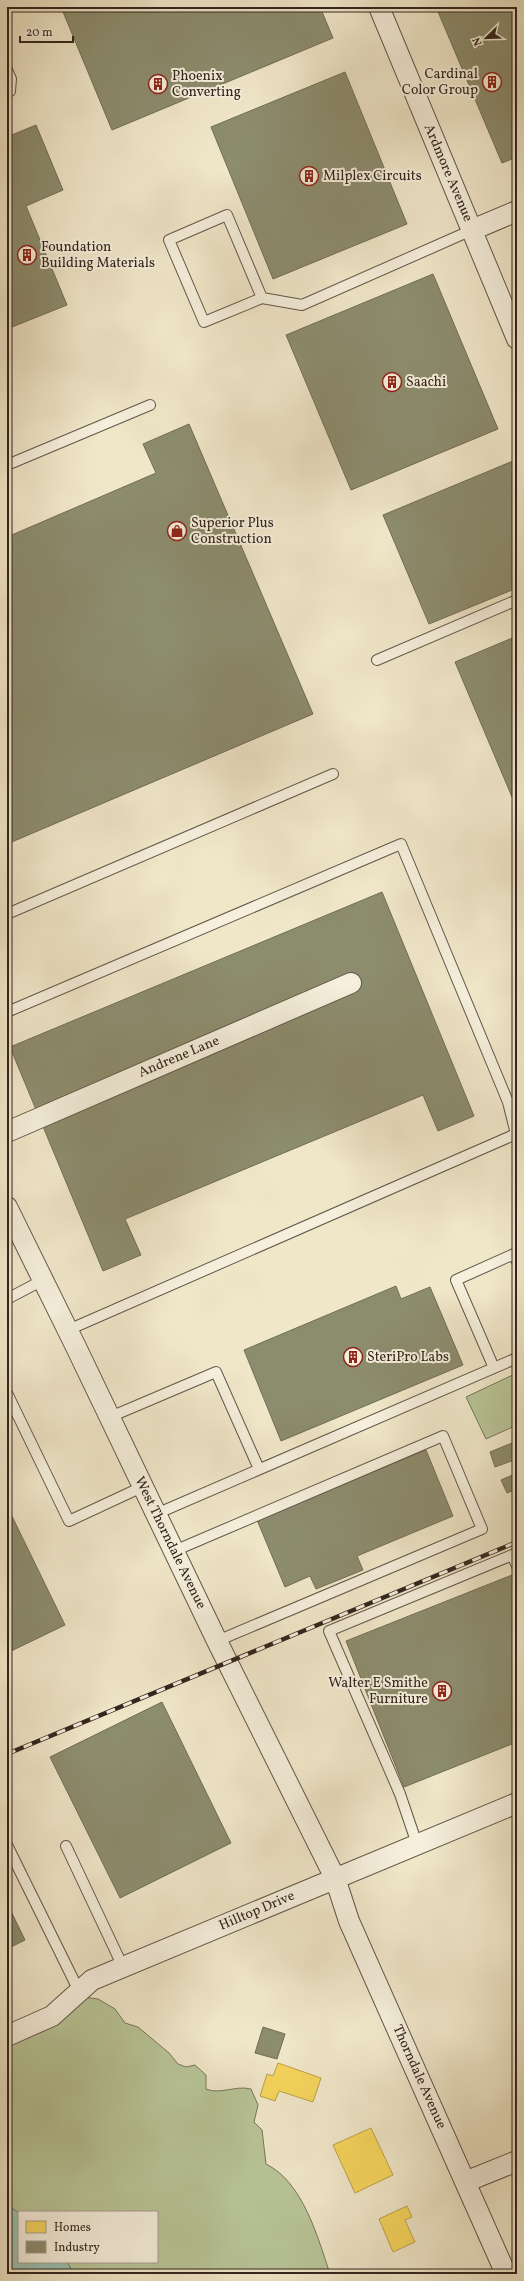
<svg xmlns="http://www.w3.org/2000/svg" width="524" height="2281" font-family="Vollkorn,serif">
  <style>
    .green { fill: #b8c598; stroke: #76755b }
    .water { fill: #9bc1b1; stroke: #718376 }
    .homes { fill: #f6d55c; stroke: #bca049 }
    .industry { fill: #8c8c6e; stroke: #716d56 }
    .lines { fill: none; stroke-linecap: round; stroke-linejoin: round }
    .service-casing { stroke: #625649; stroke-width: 12 }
    .minor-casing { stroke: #625649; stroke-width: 22 }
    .service { stroke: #f5efdc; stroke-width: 10 }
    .minor { stroke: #f5efdc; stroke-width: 20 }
    .rail-casing { stroke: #33251e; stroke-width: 4.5 }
    .rail { stroke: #f5efdc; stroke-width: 3; stroke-dasharray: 9; stroke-linecap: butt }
    .labels { text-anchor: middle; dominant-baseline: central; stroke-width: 4; stroke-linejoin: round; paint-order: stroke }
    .poi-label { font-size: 14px; fill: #33251e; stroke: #f5efdc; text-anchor: start }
    .street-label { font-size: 14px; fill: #33251e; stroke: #f5efdc }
  </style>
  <rect width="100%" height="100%" fill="#f0e7c9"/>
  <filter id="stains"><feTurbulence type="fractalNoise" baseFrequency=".005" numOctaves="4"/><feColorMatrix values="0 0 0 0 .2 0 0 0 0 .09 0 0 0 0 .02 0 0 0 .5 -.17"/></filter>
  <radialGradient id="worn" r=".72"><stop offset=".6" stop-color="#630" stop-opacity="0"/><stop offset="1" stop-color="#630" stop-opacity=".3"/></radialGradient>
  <path class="green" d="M 517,1373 L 517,1425 L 486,1439 L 466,1397 Z
    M 83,1997 L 98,1999 L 115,2009 L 125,2023 L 138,2027 L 169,2053 L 178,2064 L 186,2067 L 195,2065 L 206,2075 L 206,2089 C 220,2095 235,2085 251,2089 L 258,2105 L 254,2122 L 262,2130 L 266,2164 C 303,2182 318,2238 330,2274 L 74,2274 L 67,2262 L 157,2262 L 157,2212 L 19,2213 L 7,2205 L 7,2046 L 22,2040 Z"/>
  <path class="water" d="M 7,2205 L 19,2213 L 19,2262 L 67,2262 L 74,2274 L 7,2274 Z"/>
  <path class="homes" d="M 278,2063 L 321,2078 L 313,2102 L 279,2091 L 275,2101 L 260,2096 L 267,2074 L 273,2076 Z
    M 371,2128 L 393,2175 L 355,2193 L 333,2145 Z
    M 407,2206 L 412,2217 L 405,2220 L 415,2242 L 393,2252 L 379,2219 Z"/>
  <path class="industry" d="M 61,7 L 320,7 L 333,38 L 112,130 Z
    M 436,7 L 517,7 L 517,157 L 502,163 Z
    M 345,72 L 407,224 L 273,279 L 211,127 Z
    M 36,125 L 63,190 L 26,206 L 67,305 L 7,329 L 7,137 Z
    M 433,274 L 498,429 L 351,490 L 286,335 Z
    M 189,424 L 313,714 L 7,844 L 7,537 L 156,473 L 143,444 Z
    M 513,461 L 517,470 L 517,588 L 429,624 L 383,515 Z
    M 517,636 L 517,803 L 515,804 L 455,662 Z
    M 382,892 L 474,1116 L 438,1131 L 423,1095 L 125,1219 L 141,1255 L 103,1271 L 10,1047 Z
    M 396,1286 L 401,1299 L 430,1287 L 463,1365 L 281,1441 L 244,1350 Z
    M 512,1443 L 517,1459 L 495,1467 L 490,1452 Z
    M 426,1450 L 453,1516 L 357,1556 L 363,1570 L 316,1589 L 310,1576 L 285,1587 L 257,1520 Z
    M 517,1473 L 517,1489 L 507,1493 L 501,1480 Z
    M 7,1506 L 65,1625 L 7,1653 Z
    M 512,1575 L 517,1586 L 517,1742 L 404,1787 L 346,1641 Z
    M 162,1702 L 231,1843 L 120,1898 L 50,1757 Z
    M 7,1903 L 25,1940 L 7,1949 Z
    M 263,2027 L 285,2034 L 277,2059 L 255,2053 Z"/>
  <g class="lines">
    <g class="service-casing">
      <path id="service" d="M 7,70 L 11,79 L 10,91 L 7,92
        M 262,298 L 227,215 L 169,240 L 204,322 L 262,298 L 302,305 L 472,230
        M 7,465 L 150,405
        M 377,660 L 517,600
        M 7,914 L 333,774
        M 7,1012 L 401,844 L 508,1102 L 516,1134 L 68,1330
        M 7,1299 L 43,1280
        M 494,1368 L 456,1280 L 514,1254 L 517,1262
        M 7,1393 L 69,1521 L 142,1487
        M 110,1417 L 216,1372 L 259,1469
        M 156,1514 L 517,1358
        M 174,1551 L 443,1436 L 482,1529 L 217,1641
        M 512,1555 L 517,1566
        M 417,1844 L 400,1794 L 329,1631 L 517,1553
        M 7,1845 L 79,1991
        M 66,1846 L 123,1967"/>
    </g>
    <g class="minor-casing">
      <path id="minor" d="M 379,7 L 517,339
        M 472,230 L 517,211
        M 7,1132 L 351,983
        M 7,1207 L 76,1347 L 217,1641 L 335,1878 L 349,1921 L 506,2274
        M 7,2036 L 52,2016 L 92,1980 L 517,1803
        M 465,2182 L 517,2161"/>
    </g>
    <use href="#service" class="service"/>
    <use href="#minor" class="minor"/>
    <g class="rail-casing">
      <path id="rail" d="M 7,1754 L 517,1542"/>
    </g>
    <use href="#rail" class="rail"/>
  </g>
  <defs>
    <g id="building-ring" transform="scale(1)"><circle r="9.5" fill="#f5efdc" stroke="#8f2418" stroke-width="1.5"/><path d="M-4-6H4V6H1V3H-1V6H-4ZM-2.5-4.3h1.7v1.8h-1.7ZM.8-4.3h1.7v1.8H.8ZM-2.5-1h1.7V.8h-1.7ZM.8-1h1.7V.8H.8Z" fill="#8f2418"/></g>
    <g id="shop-ring" transform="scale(1)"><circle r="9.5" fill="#f5efdc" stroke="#8f2418" stroke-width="1.5"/><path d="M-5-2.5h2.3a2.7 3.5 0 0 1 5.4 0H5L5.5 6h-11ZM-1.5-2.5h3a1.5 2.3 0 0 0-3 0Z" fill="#8f2418"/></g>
  </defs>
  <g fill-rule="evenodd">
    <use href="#building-ring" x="492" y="82"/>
    <use href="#building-ring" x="158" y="84"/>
    <use href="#building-ring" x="309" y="176"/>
    <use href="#building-ring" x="27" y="255"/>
    <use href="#building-ring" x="392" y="382"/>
    <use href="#shop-ring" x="177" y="531"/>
    <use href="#building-ring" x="353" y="1357"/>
    <use href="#building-ring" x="442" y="1691"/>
  </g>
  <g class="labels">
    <g class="poi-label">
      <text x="478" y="74" text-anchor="end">Cardinal<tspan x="478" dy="16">Color Group</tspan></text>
      <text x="172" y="76">Phoenix<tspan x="172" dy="16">Converting</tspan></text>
      <text x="323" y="176">Milplex Circuits</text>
      <text x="41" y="247">Foundation<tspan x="41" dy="16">Building Materials</tspan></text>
      <text x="406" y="382">Saachi</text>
      <text x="191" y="523">Superior Plus<tspan x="191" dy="16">Construction</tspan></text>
      <text x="367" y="1357">SteriPro Labs</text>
      <text x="428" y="1683" text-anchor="end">Walter E Smithe<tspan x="428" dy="16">Furniture</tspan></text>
    </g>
    <g class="street-label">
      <text transform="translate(448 173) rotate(67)">Ardmore Avenue</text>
      <text transform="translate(179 1057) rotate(-23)">Andrene Lane</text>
      <text transform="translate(170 1543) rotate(64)">West Thorndale Avenue</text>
      <text transform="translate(257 1911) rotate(-23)">Hilltop Drive</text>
      <text transform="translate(419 2077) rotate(66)">Thorndale Avenue</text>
    </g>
  </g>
  <rect width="524" height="2281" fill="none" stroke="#f0e7c9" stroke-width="24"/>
  <rect x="8" y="8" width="508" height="2265" fill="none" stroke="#33251e" stroke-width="2"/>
  <rect x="12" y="12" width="500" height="2257" fill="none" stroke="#33251e"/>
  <rect x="18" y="2211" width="140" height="52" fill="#f5efdc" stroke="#a79e90"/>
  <rect x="26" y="2221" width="20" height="12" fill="#f6d55c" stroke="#a79e90"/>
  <text x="54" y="2231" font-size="12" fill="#33251e">Homes</text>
  <rect x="26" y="2241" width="20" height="12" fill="#8c8c6e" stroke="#a79e90"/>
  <text x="54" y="2251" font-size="12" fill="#33251e">Industry</text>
  <g transform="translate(486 38) rotate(247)" stroke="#f5efdc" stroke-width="3" paint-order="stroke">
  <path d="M0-3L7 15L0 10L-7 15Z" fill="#33251e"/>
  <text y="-6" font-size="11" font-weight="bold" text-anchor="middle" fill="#33251e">N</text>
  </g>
  <path d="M20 36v6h53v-6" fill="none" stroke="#33251e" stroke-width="2"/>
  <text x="26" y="36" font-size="12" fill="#33251e" stroke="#f5efdc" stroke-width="3" paint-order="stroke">20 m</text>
  <rect width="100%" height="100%" filter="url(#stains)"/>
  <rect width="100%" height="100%" fill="url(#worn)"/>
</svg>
